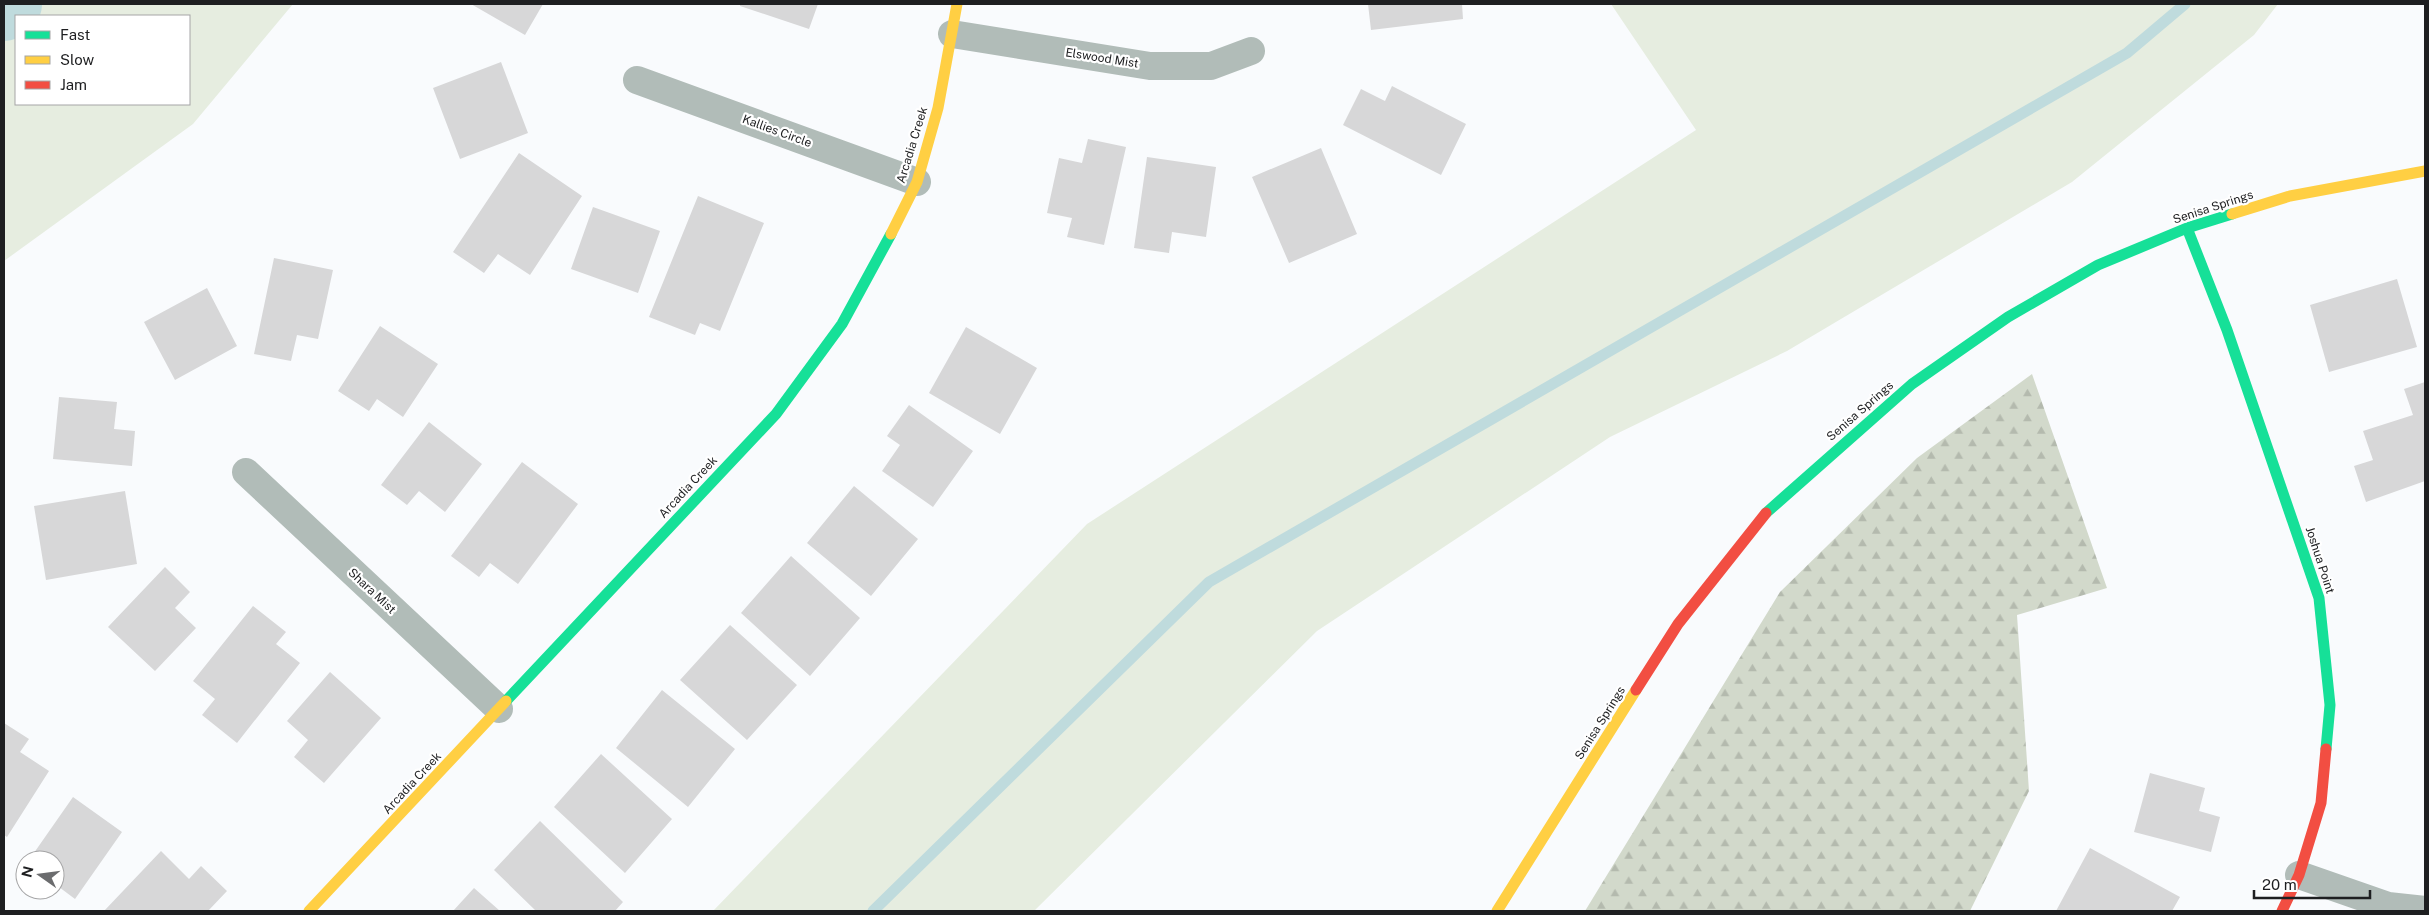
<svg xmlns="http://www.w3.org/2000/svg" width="2429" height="915" font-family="'Public Sans',sans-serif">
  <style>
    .grass { fill: #e6ede0; fill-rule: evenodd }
    .forest { fill: url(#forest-firs) }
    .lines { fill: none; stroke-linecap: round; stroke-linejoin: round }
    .stream { stroke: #bfdbdd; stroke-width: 11 }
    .river { stroke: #bfdbdd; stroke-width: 70 }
    .building { fill: #d7d7d8 }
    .street { stroke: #b1bcb8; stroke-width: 28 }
    .fast { stroke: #16e098; stroke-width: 11 }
    .slow { stroke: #ffcf43; stroke-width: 11 }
    .jam { stroke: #f24e42; stroke-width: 11 }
    .labels { text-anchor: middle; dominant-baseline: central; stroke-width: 4.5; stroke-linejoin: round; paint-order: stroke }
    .street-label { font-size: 12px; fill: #1e1f21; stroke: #fff }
  </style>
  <defs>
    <pattern id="forest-firs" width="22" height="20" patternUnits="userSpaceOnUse" patternTransform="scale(1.25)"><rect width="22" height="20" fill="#d2d9cb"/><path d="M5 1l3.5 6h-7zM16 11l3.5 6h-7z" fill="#b4baae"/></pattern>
  </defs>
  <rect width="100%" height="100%" fill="#f9fbfd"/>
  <path class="grass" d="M 4,4 L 293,4 L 193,124 L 4,261 ZM 16,16 L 189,16 L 189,104 L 16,104 Z
    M 1611,4 L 2278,4 L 2254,35 L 2072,182 L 1787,351 L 1610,437 L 1317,631 L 1034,911 L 713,911 L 1087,524 L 1696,130 Z"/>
  <path class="forest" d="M 2032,374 L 2107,588 L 2017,615 L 2029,791 L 1970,911 L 1585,911 L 1780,592 L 1917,458 Z"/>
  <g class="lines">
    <path class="stream" d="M 873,911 L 1209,582 L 2127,53 L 2185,4"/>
    <path class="river" d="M 4,6 L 7,4"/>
  </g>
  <path class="building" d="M 471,4 L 543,4 L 525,35 Z
    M 740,4 L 818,4 L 809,29 L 740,6 Z
    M 1368,4 L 1462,4 L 1463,19 L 1371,30 Z
    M 501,62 L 528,133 L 460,159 L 433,88 Z
    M 1392,86 L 1466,124 L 1441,175 L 1343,125 L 1361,89 L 1385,101 Z
    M 1088,139 L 1126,147 L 1104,245 L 1067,237 L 1072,218 L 1047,213 L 1059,158 L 1082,163 Z
    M 1321,148 L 1357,234 L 1289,263 L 1252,177 Z
    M 519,153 L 582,196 L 530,275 L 498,254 L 484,273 L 453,252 Z
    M 1147,157 L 1216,167 L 1206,237 L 1172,232 L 1169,253 L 1134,248 Z
    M 698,196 L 764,223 L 720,331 L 700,323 L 695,335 L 649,317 Z
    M 593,207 L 660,231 L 638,293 L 571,269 Z
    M 274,258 L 333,270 L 318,339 L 297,335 L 291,361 L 254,354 Z
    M 2397,279 L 2417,347 L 2329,372 L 2310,305 Z
    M 207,288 L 237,346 L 175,380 L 144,322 Z
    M 380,326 L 438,364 L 403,417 L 377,399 L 369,411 L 338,391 Z
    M 966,327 L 1037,368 L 1000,434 L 929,393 Z
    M 2425,382 L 2425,481 L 2366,502 L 2354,466 L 2373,460 L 2363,431 L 2413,415 L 2404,389 Z
    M 59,397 L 117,402 L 114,429 L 135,431 L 132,466 L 53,459 Z
    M 909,405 L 973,451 L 933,507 L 882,471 L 900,445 L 887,436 Z
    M 429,422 L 482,464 L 445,512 L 419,491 L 407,505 L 381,485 Z
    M 522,462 L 578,504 L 518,584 L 490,563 L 479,577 L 451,556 Z
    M 854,486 L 918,539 L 871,596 L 807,543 Z
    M 125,491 L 137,564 L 46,580 L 34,506 Z
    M 791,556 L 860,618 L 810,676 L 741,613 Z
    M 165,567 L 190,592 L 175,608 L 196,628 L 155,671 L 108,627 Z
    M 253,606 L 286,632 L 276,644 L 300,663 L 237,743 L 202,715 L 215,699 L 193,681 Z
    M 730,625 L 797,685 L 747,740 L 680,680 Z
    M 330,672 L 381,718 L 324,783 L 294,757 L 308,740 L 287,721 Z
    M 662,690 L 735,749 L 688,807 L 616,748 Z
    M 4,723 L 29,739 L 20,752 L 49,771 L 7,837 L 4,835 Z
    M 601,754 L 672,819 L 625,873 L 554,807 Z
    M 2150,773 L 2205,788 L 2199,811 L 2220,817 L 2211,852 L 2134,832 Z
    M 73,797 L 122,832 L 75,899 L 55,884 L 55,860 L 29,860 Z
    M 540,821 L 623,902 L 615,911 L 536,911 L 494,870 Z
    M 2090,848 L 2180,897 L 2172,911 L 2056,911 Z
    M 161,851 L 189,879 L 201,866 L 227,891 L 208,911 L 104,911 Z
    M 474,888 L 500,911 L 453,911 Z"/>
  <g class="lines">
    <path class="street" d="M 952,34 L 1150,66 L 1211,66 L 1251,51
      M 637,80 L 917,182
      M 246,472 L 499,709
      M 2299,875 L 2388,906 L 2425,910"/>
    <path class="fast" d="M 2187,228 L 2227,330 L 2319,598 L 2330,705 L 2326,749
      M 1766,513 L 1912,384 L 2008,317 L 2098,265 L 2187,228 L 2232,214
      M 506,701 L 776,414 L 842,324 L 891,234"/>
    <path class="slow" d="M 2232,214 L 2290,196 L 2425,171
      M 891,234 L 917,182 L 938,108 L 957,4
      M 309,911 L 506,701
      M 1497,911 L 1636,690"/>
    <path class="jam" d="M 1636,690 L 1678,624 L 1766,513
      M 2282,911 L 2299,875 L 2321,803 L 2326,749"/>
  </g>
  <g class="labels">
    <g class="street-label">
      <text transform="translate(1102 58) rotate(9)">Elswood Mist</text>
      <text transform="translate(777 131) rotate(20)">Kallies Circle</text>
      <text transform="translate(912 145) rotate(-73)">Arcadia Creek</text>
      <text transform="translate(2213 207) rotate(-18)">Senisa Springs</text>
      <text transform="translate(1860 411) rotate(-41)">Senisa Springs</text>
      <text transform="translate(688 487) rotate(-47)">Arcadia Creek</text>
      <text transform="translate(2320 560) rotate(72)">Joshua Point</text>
      <text transform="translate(372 591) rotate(43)">Shara Mist</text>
      <text transform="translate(1600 723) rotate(-58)">Senisa Springs</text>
      <text transform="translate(412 783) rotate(-47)">Arcadia Creek</text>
    </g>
  </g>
  <rect width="2429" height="915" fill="none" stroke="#1e1f21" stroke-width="10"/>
  <rect x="15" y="15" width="175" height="90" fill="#ffffff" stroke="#a5a5a6"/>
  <rect x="25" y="31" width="25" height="8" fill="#16e098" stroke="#a5a5a6"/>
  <text x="60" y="40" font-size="15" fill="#1e1f21">Fast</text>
  <rect x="25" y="56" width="25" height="8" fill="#ffcf43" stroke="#a5a5a6"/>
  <text x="60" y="65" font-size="15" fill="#1e1f21">Slow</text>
  <rect x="25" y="81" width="25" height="8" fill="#f24e42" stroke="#a5a5a6"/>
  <text x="60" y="90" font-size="15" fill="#1e1f21">Jam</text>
  <g transform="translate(40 875) rotate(284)"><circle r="24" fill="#ffffff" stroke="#a5a5a6"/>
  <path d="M0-4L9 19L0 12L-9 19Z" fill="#6b6c6e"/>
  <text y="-8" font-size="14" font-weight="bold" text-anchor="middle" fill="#1e1f21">N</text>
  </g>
  <path d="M2254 890v8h116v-8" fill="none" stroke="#1e1f21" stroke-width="2.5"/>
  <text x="2262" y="890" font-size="15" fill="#1e1f21" stroke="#ffffff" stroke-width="4" paint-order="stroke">20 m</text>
</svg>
